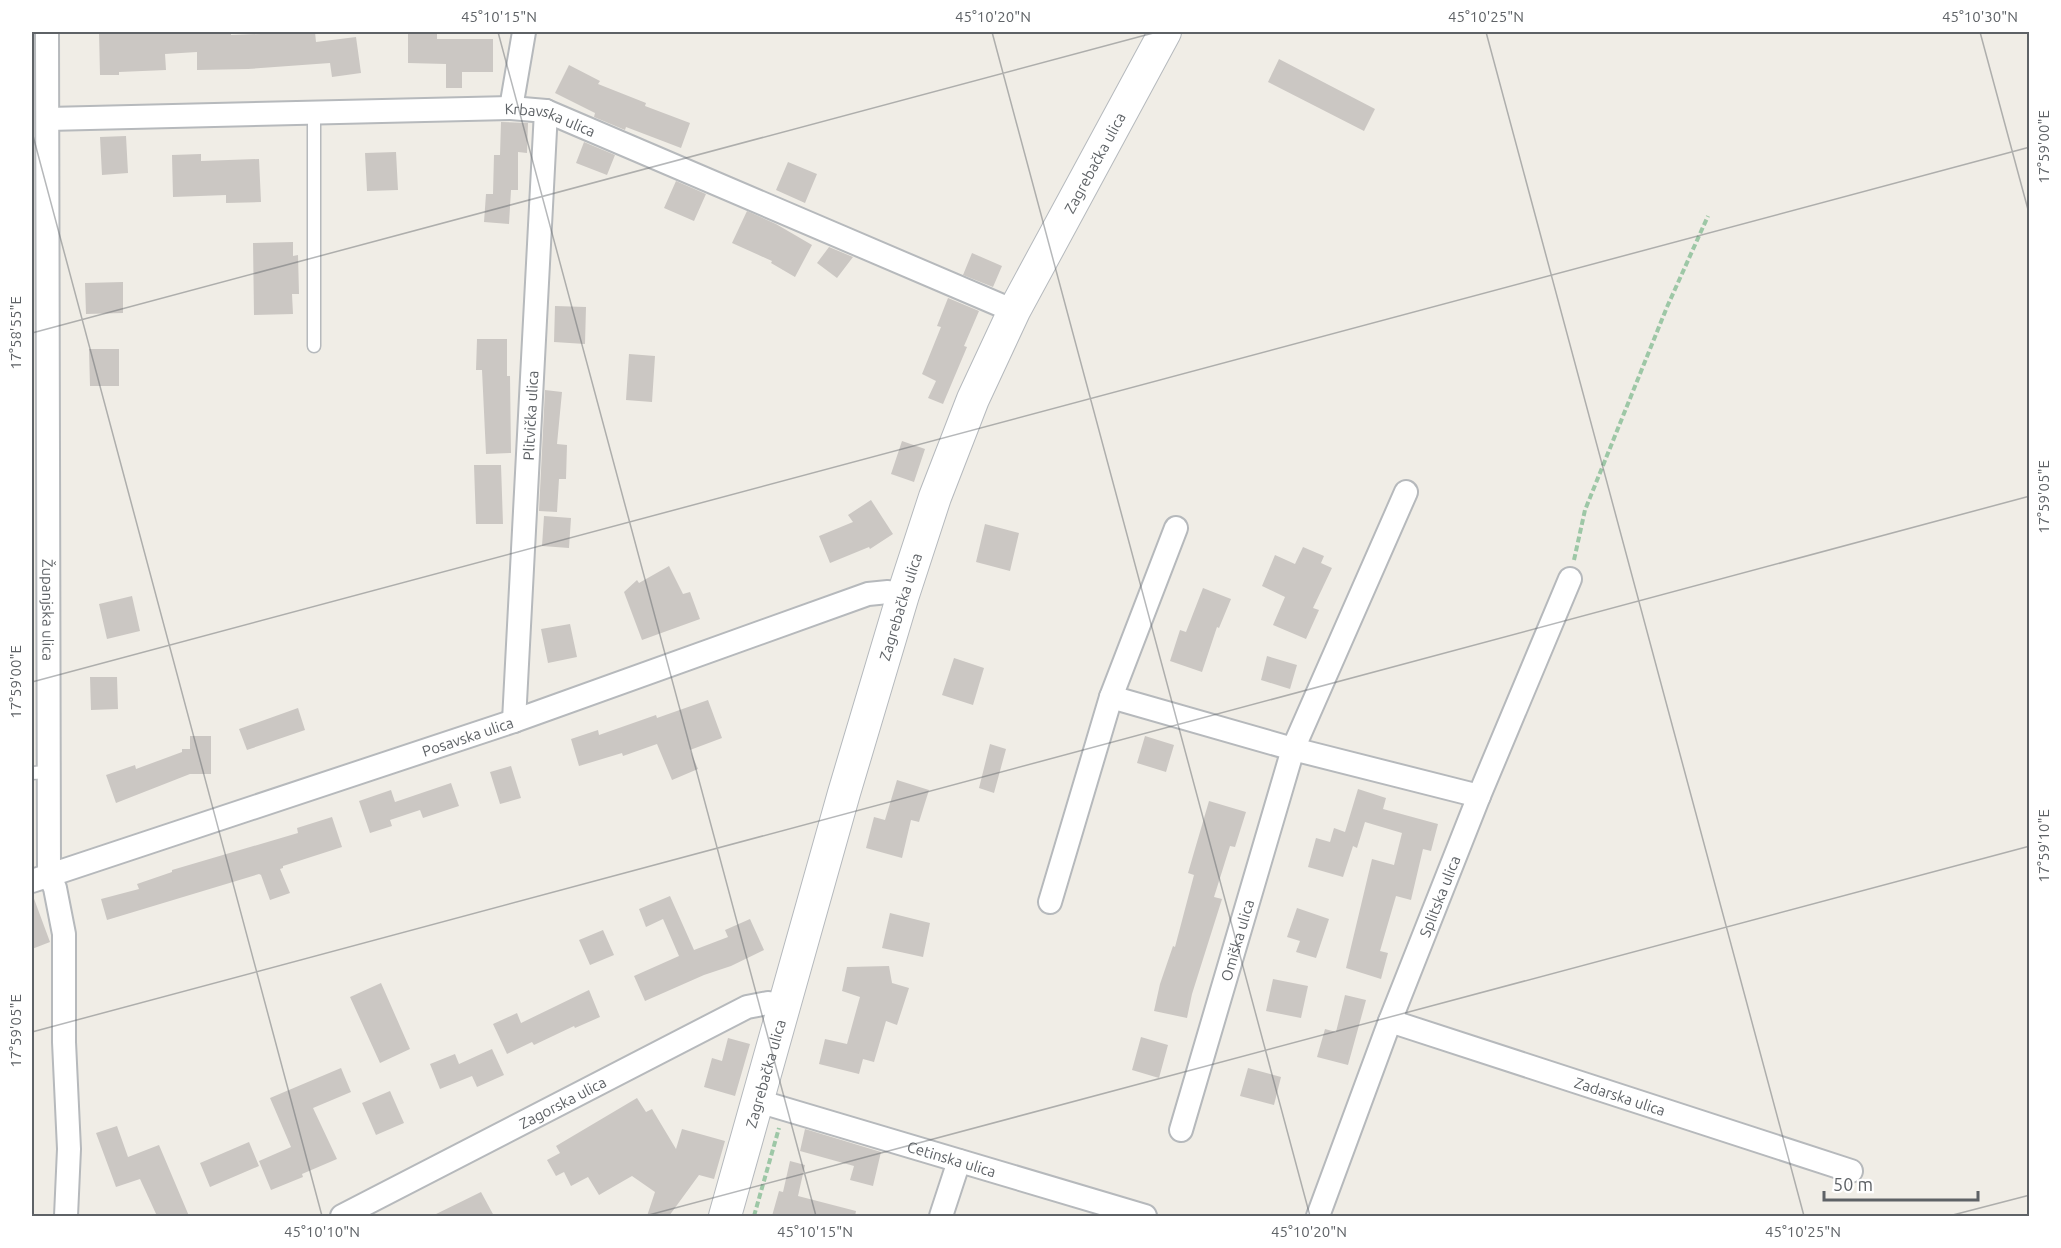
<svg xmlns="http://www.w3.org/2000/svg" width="2061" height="1248" font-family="Ubuntu,sans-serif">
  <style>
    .building { fill: #cbc7c3 }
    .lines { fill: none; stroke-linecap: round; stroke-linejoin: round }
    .service-casing { stroke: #b6b9bc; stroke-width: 15 }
    .minor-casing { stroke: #b6b9bc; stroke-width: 26 }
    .secondary-casing { stroke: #b5b9bd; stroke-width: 34 }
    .path { stroke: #9dc7a6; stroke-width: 4; stroke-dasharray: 6 3; stroke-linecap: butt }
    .service { stroke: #fff; stroke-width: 12 }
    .minor { stroke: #fff; stroke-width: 22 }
    .secondary { stroke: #fff; stroke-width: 32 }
    .ticks { fill: none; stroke: #5e6266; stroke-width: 1.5; stroke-opacity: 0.45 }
    .labels { text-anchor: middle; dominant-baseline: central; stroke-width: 4.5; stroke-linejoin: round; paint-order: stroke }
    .street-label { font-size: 15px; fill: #5e6266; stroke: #fff }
    .neatline { fill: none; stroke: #5e6266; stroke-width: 2 }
    .ticks-label { font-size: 15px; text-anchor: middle; fill: #5e6266 }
  </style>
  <rect width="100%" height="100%" fill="#f0ede6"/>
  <path class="building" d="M 99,32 L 128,32 L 128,33 L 231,32 L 231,35 L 315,32 L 316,42 L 356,37 L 361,73 L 332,77 L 330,63 L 248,69 L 197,70 L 197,52 L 165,54 L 166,70 L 119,72 L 119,75 L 100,75 Z
    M 408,32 L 437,32 L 437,39 L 493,39 L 493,72 L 462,72 L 462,88 L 446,88 L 446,64 L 408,63 Z
    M 1279,59 L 1375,109 L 1364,131 L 1268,82 Z
    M 569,65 L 600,81 L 598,84 L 646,103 L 645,106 L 690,123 L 681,148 L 626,127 L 625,130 L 594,117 L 595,113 L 555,93 Z
    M 501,122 L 528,123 L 527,153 L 518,152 L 518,190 L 511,190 L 509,224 L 484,222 L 486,194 L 493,194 L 494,155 L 500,155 Z
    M 126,136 L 128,173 L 102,175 L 100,137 Z
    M 584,142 L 615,155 L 607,175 L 576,163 Z
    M 396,152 L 398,190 L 367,191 L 365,153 Z
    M 201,154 L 201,161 L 259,159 L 261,202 L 226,203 L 226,195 L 173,197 L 172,155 Z
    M 788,162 L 817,174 L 805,203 L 776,190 Z
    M 676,181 L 706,194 L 694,221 L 664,208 Z
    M 747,211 L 776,224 L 812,245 L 795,277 L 771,263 L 772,261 L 732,243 Z
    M 293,242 L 293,256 L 298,255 L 299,294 L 292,294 L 293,314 L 254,315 L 253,243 Z
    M 829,247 L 853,257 L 837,278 L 817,263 Z
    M 972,253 L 1002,266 L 993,287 L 963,275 Z
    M 123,282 L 123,313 L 86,314 L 85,283 Z
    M 948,298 L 979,311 L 964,346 L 967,347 L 943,404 L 928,398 L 936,381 L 922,374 L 941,327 L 937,326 Z
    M 555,306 L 586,307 L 585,344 L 554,342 Z
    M 477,339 L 507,339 L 507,376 L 510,376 L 511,453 L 486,454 L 482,370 L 476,370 Z
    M 89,349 L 119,349 L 119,386 L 90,386 Z
    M 629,354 L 655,356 L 652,402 L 626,400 Z
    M 545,390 L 562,392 L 557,444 L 567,445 L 566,479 L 559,479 L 557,512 L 539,511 Z
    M 902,441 L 925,449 L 914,482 L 891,474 Z
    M 474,465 L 501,465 L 503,524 L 476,524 Z
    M 871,500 L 893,534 L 870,549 L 869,547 L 830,563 L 819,536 L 853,522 L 848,515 Z
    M 544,516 L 571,518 L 569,548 L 542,546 Z
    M 985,524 L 1019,533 L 1010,571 L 976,562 Z
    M 1303,547 L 1324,556 L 1321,563 L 1332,568 L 1313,608 L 1319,610 L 1306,639 L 1273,625 L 1285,597 L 1262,586 L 1275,555 L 1295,564 Z
    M 669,566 L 683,594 L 690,592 L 700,619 L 642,640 L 624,592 L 637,580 L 639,583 Z
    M 1203,588 L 1231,599 L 1219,628 L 1217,627 L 1202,672 L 1170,661 L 1180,630 L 1186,632 Z
    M 132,596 L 140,631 L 107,639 L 99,604 Z
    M 570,624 L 577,657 L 548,663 L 541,629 Z
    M 1267,656 L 1297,665 L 1290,689 L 1261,680 Z
    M 954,658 L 984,668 L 973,705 L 942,695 Z
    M 90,677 L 117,677 L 118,709 L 91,710 Z
    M 708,700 L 722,738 L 690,750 L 698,769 L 672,780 L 657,744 L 623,756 L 622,753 L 579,766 L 571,739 L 598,730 L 599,735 L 656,715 L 657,718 Z
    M 298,708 L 305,730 L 247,750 L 239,729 Z
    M 190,736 L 211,736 L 211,774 L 190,774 L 116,803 L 106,775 L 135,765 L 136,769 L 182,752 L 182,749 L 190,749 Z
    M 1145,736 L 1174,745 L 1166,772 L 1137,763 Z
    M 990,744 L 1006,749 L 994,793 L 979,788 Z
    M 511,766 L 521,798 L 500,804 L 490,772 Z
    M 897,780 L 929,790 L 919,822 L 911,820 L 902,858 L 866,848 L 874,817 L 885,820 Z
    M 451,783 L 459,806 L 423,818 L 420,810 L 390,820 L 392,826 L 370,833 L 359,801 L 391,790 L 395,802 Z
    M 1358,789 L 1386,798 L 1383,809 L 1438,824 L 1431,851 L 1423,849 L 1411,900 L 1396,896 L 1380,951 L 1388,953 L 1381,979 L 1346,968 L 1372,859 L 1394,865 L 1402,833 L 1365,822 L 1357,848 L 1353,846 L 1343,877 L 1308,867 L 1316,838 L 1330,842 L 1334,828 L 1345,832 Z
    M 1209,801 L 1246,812 L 1235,847 L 1230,846 L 1214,897 L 1222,899 L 1192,994 L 1187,1018 L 1154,1011 L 1160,984 L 1173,946 L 1175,947 L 1194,875 L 1188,873 Z
    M 332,817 L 342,847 L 283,866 L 283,868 L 280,869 L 290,893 L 270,900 L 261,875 L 259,874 L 107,920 L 101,899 L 139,889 L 137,884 L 172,872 L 172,870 L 298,833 L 297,828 Z
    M 33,896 L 50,942 L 32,949 L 32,897 Z
    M 670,896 L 694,950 L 728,937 L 725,930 L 750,919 L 764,950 L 731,966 L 704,975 L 645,1001 L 634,976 L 679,956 L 663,919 L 646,927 L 639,909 Z
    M 1297,908 L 1329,919 L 1316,958 L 1296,952 L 1300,941 L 1287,937 Z
    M 890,913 L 930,923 L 923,957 L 882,948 Z
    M 603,930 L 614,955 L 590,965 L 579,940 Z
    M 889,966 L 892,983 L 909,988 L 897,1025 L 886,1021 L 874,1062 L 863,1059 L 859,1074 L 819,1064 L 825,1039 L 847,1044 L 860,997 L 842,991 L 847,967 Z
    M 1273,979 L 1308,986 L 1301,1018 L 1266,1011 Z
    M 381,983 L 410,1049 L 380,1063 L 350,997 Z
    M 589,990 L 600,1017 L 575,1028 L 574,1026 L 534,1045 L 532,1042 L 507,1054 L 493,1024 L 517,1013 L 521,1023 Z
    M 1345,995 L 1366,1000 L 1348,1065 L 1317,1057 L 1325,1029 L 1336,1032 Z
    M 1141,1037 L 1168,1045 L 1159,1078 L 1132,1070 Z
    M 728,1038 L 750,1044 L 735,1096 L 704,1087 L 712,1058 L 722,1061 Z
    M 492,1049 L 504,1075 L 477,1087 L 472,1076 L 440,1089 L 430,1064 L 455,1054 L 459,1064 Z
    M 341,1068 L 351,1092 L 313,1108 L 337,1159 L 302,1174 L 303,1177 L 271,1190 L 259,1161 L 291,1147 L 270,1098 Z
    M 1248,1068 L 1281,1077 L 1274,1105 L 1240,1096 Z
    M 390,1091 L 404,1123 L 376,1135 L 362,1103 Z
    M 637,1098 L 646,1112 L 652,1109 L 676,1149 L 682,1129 L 725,1141 L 714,1179 L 699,1175 L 669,1216 L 647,1216 L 655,1192 L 632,1176 L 599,1195 L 588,1177 L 571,1186 L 564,1172 L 556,1176 L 547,1160 L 560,1153 L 556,1146 Z
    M 117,1126 L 128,1157 L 159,1145 L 189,1216 L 157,1216 L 140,1179 L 116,1187 L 96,1133 Z
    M 805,1129 L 881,1152 L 873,1186 L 850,1180 L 854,1166 L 800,1151 Z
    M 249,1142 L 259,1166 L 210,1187 L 200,1163 Z
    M 790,1161 L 805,1165 L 798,1196 L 856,1211 L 855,1216 L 772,1216 L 779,1191 L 783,1192 Z
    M 481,1192 L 494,1216 L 432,1216 Z"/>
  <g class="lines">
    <g class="service-casing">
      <path id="service" d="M 314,112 L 314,346
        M 32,773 L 48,772"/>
    </g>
    <g class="minor-casing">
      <g id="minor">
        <path id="s1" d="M 47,32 L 49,875 L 55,888 L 64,934 L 64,1042 L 69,1149 L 66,1216"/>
        <path d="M 511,108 L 524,32"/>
        <path id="s2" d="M 48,119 L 511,108 L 546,111 L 1014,311"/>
        <path d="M 1111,697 L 1293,749 L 1479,796"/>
        <path id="s3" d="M 514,721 L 546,111"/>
        <path id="s4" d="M 32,881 L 514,721 L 868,594 L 888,592 L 903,595"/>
        <path d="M 1050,902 L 1111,697 L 1176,528"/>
        <path id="s5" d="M 1390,1021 L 1851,1171"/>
        <path id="s6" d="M 758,1101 L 1145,1216"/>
        <path id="s7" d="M 1181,1130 L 1293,749 L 1406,492"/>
        <path id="s8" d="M 342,1216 L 747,1007 L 768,1003 L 785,1007"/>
        <path d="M 941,1216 L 959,1161"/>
        <path id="s9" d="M 1318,1216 L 1390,1021 L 1479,796 L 1570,579"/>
      </g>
    </g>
    <g class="secondary-casing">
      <g id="secondary">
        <path id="s10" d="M 725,1216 L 844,793 L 903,595 L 935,497 L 973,399 L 1014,311 L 1165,32"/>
      </g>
    </g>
    <path class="path" d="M 1574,560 L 1585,510 L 1667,307 L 1708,216
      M 754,1216 L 779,1128"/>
    <use href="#service" class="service"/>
    <use href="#minor" class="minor"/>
    <use href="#secondary" class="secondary"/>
  </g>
  <path class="ticks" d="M 498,32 L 816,1216M 992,32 L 1310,1216M 1486,32 L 1804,1216M 1980,32 L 2030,217M 32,132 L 322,1216M 32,333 L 1157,32M 32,682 L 2030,147M 32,1032 L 2030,496M 645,1216 L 2030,846M 1949,1216 L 2030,1195"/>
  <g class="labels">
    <g class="street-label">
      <text stroke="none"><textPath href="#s2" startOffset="504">Krbavska ulica</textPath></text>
      <text stroke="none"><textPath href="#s10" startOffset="1120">Zagrebačka ulica</textPath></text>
      <text stroke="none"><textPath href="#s3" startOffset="306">Plitvička ulica</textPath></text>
      <text stroke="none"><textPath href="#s10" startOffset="634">Zagrebačka ulica</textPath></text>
      <text stroke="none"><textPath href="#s1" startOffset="578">Županjska ulica</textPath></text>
      <text stroke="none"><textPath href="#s4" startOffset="459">Posavska ulica</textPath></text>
      <text stroke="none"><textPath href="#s9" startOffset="342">Splitska ulica</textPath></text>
      <text stroke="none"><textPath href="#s7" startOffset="198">Omiška ulica</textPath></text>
      <text stroke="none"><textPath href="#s10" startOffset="148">Zagrebačka ulica</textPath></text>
      <text stroke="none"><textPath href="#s5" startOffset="242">Zadarska ulica</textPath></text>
      <text stroke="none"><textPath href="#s8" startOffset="248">Zagorska ulica</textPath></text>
      <text stroke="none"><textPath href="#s6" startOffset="202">Cetinska ulica</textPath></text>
    </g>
  </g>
  <rect width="2061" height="1248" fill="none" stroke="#ffffff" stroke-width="66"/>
  <path d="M1824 1191v9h154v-9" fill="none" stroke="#5e6266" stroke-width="3"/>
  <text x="1833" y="1191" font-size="18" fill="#5e6266" stroke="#ffffff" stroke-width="4.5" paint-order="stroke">50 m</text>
  <rect x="33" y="33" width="1995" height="1182" class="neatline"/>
  <g class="ticks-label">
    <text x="499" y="22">45°10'15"N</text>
    <text x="993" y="22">45°10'20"N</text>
    <text x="1486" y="22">45°10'25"N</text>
    <text x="1980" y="22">45°10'30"N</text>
    <text transform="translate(2044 147) rotate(-90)" y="5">17°59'00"E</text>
    <text transform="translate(16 333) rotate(-90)" y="5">17°58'55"E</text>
    <text transform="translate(2044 497) rotate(-90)" y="5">17°59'05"E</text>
    <text transform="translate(16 682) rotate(-90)" y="5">17°59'00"E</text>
    <text transform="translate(2044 846) rotate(-90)" y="5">17°59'10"E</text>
    <text transform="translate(16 1031) rotate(-90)" y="5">17°59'05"E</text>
    <text x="322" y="1237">45°10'10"N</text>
    <text x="815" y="1237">45°10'15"N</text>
    <text x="1309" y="1237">45°10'20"N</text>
    <text x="1803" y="1237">45°10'25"N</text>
  </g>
</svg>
